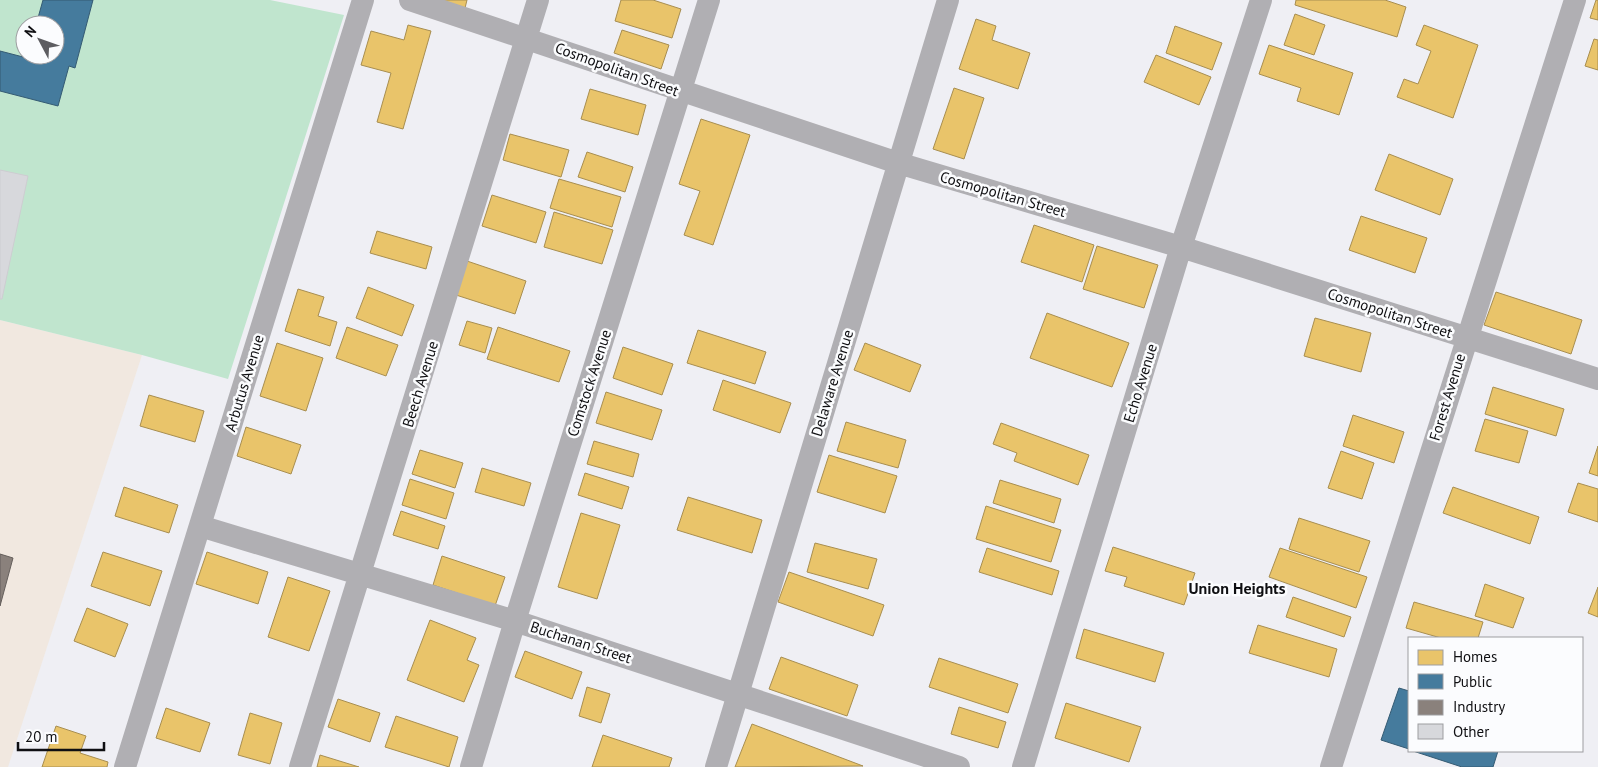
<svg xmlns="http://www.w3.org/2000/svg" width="1598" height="767" font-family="'PT Sans',sans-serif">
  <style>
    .industrial { fill: #f1e8e0 }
    .green { fill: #c0e5ce; fill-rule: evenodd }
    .homes { fill: #e9c46a; stroke: #a88e50 }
    .public { fill: #457b9d; stroke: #355b73 }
    .industry { fill: #8a817c; stroke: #655f5c }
    .building { fill: #d7d8dc; stroke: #cdcdd1 }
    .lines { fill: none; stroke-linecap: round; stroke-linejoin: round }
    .street { stroke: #b0afb3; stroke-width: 22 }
    .labels { text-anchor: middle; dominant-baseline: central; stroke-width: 5; stroke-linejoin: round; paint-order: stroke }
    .street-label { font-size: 15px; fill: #0f0f12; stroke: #fbfcfe }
    .neighbourhood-label { font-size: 16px; font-weight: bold; fill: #0f0f12; stroke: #fbfcfe }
  </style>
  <rect width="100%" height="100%" fill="#efeff4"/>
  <path class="industrial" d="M 0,320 L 142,355 L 8,767 L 0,767 Z"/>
  <path class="green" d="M 0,0 L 270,0 L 344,15 L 228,379 L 142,355 L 0,320 ZM 25,25 L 55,25 L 55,55 L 25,55 Z"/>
  <path class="homes" d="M 439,0 L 467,0 L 465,8 Z
    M 621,0 L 653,0 L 681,9 L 672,38 L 615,21 Z
    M 1296,0 L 1385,0 L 1406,7 L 1397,37 L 1295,5 Z
    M 1596,0 L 1598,0 L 1598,20 L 1590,18 Z
    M 1295,14 L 1325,25 L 1314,55 L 1284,45 Z
    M 976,19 L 996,26 L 992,40 L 1030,53 L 1018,89 L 959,69 Z
    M 408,25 L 431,31 L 403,129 L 377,122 L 391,73 L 361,65 L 371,31 L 404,40 Z
    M 1424,25 L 1478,45 L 1453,118 L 1397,97 L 1404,79 L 1418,84 L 1431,51 L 1416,45 Z
    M 1175,26 L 1222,43 L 1212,70 L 1166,53 Z
    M 622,30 L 669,45 L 661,69 L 614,53 Z
    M 1594,39 L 1598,40 L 1598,70 L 1585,66 Z
    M 1269,45 L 1353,73 L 1339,115 L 1297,101 L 1301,88 L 1259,74 Z
    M 1156,55 L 1211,77 L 1199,105 L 1144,82 Z
    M 954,88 L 984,98 L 964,159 L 933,149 Z
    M 590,89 L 646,105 L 638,135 L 581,119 Z
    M 701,119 L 750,135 L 713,245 L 684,235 L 700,191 L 679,184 Z
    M 510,134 L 569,150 L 561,177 L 503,160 Z
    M 587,152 L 633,167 L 625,192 L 578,177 Z
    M 1389,154 L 1453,179 L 1440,215 L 1375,190 Z
    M 559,179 L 621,197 L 612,227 L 550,208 Z
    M 492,195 L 546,212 L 536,243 L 482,226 Z
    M 554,212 L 613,230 L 602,264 L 544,247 Z
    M 1361,216 L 1427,238 L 1415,273 L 1349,250 Z
    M 1034,225 L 1094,245 L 1082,282 L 1021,262 Z
    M 377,231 L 432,247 L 426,269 L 370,253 Z
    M 1097,246 L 1158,265 L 1144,308 L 1083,289 Z
    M 467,261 L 526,281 L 515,314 L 456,295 Z
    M 368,287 L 414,305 L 402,336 L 356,318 Z
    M 298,289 L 324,297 L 318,316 L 337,322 L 330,346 L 285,331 Z
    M 1496,292 L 1582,320 L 1571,354 L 1484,325 Z
    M 1047,313 L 1129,343 L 1112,387 L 1030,358 Z
    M 1315,318 L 1371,333 L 1361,372 L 1304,356 Z
    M 467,321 L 492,328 L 485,353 L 459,345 Z
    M 347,327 L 398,345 L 386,376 L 336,358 Z
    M 498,327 L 570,351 L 559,382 L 487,359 Z
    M 698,330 L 766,352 L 755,384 L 687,363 Z
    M 277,343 L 323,358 L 306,411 L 260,396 Z
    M 865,343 L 921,365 L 910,392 L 854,370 Z
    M 623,347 L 673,364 L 662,395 L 613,378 Z
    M 723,380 L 791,403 L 780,433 L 713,410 Z
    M 1493,387 L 1564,409 L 1556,436 L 1485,414 Z
    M 606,392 L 662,410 L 652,440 L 596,423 Z
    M 149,395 L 204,411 L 195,442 L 140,426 Z
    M 1353,415 L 1404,432 L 1394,463 L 1343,446 Z
    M 1485,419 L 1528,431 L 1519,463 L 1475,451 Z
    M 846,422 L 906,440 L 898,468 L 837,451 Z
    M 1001,423 L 1089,455 L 1078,485 L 1014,461 L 1017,453 L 993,444 Z
    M 246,427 L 301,445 L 291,474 L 237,456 Z
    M 594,441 L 639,454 L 633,477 L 587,464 Z
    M 1598,446 L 1598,476 L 1589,473 Z
    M 420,450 L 463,463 L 455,488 L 412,474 Z
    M 1341,451 L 1374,463 L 1362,499 L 1328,488 Z
    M 829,455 L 897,476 L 885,513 L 817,492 Z
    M 482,468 L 531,483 L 524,506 L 475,492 Z
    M 585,473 L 629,487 L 622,509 L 578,495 Z
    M 410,479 L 454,493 L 446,519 L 402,505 Z
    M 1000,480 L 1061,499 L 1054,523 L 993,503 Z
    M 1578,483 L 1598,489 L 1598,522 L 1568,512 Z
    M 124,487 L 178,505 L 169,533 L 115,516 Z
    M 1453,487 L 1539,517 L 1530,544 L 1443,513 Z
    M 688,497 L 762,520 L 752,553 L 677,530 Z
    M 986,506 L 1061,530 L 1051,562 L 976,539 Z
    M 401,511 L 445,526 L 438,549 L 393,535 Z
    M 581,513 L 620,525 L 597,599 L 558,587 Z
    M 1299,518 L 1370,541 L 1359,572 L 1289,549 Z
    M 815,543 L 877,559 L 868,589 L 807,572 Z
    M 1113,547 L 1195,573 L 1184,605 L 1124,586 L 1127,577 L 1105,571 Z
    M 987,548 L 1059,571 L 1052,595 L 979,572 Z
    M 1280,548 L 1367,577 L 1356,608 L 1269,577 Z
    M 103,552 L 162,571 L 150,606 L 91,586 Z
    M 207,552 L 268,572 L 258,604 L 196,584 Z
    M 442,556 L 505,577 L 495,606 L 433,585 Z
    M 789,572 L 884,605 L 873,636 L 778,602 Z
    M 288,577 L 330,591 L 309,651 L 268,637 Z
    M 1485,584 L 1524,598 L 1513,628 L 1475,616 Z
    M 1598,587 L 1598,617 L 1588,613 Z
    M 1293,597 L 1351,617 L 1344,637 L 1286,617 Z
    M 1414,602 L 1483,622 L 1478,638 L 1441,638 L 1406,628 Z
    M 87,608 L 128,624 L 115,657 L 74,641 Z
    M 430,620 L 476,638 L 467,660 L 479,665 L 464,702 L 407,680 Z
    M 1258,625 L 1337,649 L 1329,677 L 1249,653 Z
    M 1084,629 L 1164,653 L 1155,682 L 1076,658 Z
    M 525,651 L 582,672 L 572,699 L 515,677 Z
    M 781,657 L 858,685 L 847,716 L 769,689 Z
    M 939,658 L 1018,684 L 1008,713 L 929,687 Z
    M 587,687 L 610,694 L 601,723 L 579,716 Z
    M 338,699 L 380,713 L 370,742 L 328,727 Z
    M 1066,703 L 1141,727 L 1129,762 L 1055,738 Z
    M 959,707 L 1006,722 L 998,748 L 951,734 Z
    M 166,708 L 210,723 L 200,752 L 156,738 Z
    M 250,713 L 282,723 L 270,764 L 238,755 Z
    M 396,716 L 458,737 L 449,767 L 385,747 Z
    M 752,724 L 863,766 L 735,767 Z
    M 56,726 L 86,736 L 80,753 L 108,762 L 107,767 L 42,767 Z
    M 603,735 L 672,758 L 669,767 L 592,767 Z
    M 320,755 L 359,767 L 317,767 Z"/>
  <path class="public" d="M 43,0 L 93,0 L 75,68 L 69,66 L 58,106 L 0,91 L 0,51 L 27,58 L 28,55 L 55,55 L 55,25 L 36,25 Z
    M 1399,688 L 1409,691 L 1409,749 L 1381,740 Z
    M 1413,751 L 1498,751 L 1493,767 L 1462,767 Z"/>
  <path class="industry" d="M 0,554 L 13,558 L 0,606 Z"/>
  <path class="building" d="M 0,170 L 28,176 L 2,299 L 0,299 Z"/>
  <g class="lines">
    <path class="street" d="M 410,0 L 898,163 L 1181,247 L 1598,379
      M 200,526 L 515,621 L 959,767
      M 125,767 L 363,0
      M 300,767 L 538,0
      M 471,767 L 515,621 L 709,0
      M 716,767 L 948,0
      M 1023,767 L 1181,247 L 1261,0
      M 1331,767 L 1575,0"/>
  </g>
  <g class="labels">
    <g class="street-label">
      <text transform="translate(617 69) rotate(20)">Cosmopolitan Street</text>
      <text transform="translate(1003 194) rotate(16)">Cosmopolitan Street</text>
      <text transform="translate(1390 313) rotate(18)">Cosmopolitan Street</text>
      <text transform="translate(244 383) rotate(-73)">Arbutus Avenue</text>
      <text transform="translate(589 383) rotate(-72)">Comstock Avenue</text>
      <text transform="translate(832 383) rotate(-73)">Delaware Avenue</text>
      <text transform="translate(1140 383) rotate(-73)">Echo Avenue</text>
      <text transform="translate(420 384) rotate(-73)">Beech Avenue</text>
      <text transform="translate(1447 397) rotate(-73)">Forest Avenue</text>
      <text transform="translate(581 642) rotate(18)">Buchanan Street</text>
    </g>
    <g class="neighbourhood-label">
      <text x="1237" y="588">Union Heights</text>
    </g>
  </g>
  <rect x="1408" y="637" width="175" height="115" fill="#fbfcfe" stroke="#9d9da0"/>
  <rect x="1418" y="650" width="25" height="15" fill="#e9c46a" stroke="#9d9da0"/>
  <text x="1453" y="662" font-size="15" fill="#0f0f12">Homes</text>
  <rect x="1418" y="674" width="25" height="15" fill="#457b9d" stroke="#9d9da0"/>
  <text x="1453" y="687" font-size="15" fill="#0f0f12">Public</text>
  <rect x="1418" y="700" width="25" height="15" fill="#8a817c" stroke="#9d9da0"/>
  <text x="1453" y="712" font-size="15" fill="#0f0f12">Industry</text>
  <rect x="1418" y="724" width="25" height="15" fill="#d7d8dc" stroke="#9d9da0"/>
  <text x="1453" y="737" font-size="15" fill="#0f0f12">Other</text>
  <g transform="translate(40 40) rotate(311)"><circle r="24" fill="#fbfcfe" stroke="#9d9da0"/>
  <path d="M0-4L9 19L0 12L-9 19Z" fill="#5d5d61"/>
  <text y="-8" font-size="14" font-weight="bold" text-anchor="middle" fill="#0f0f12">N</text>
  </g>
  <path d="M18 742v8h86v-8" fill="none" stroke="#0f0f12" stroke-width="2.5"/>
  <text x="25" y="742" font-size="15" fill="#0f0f12" stroke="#fbfcfe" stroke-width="4" paint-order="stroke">20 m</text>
</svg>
